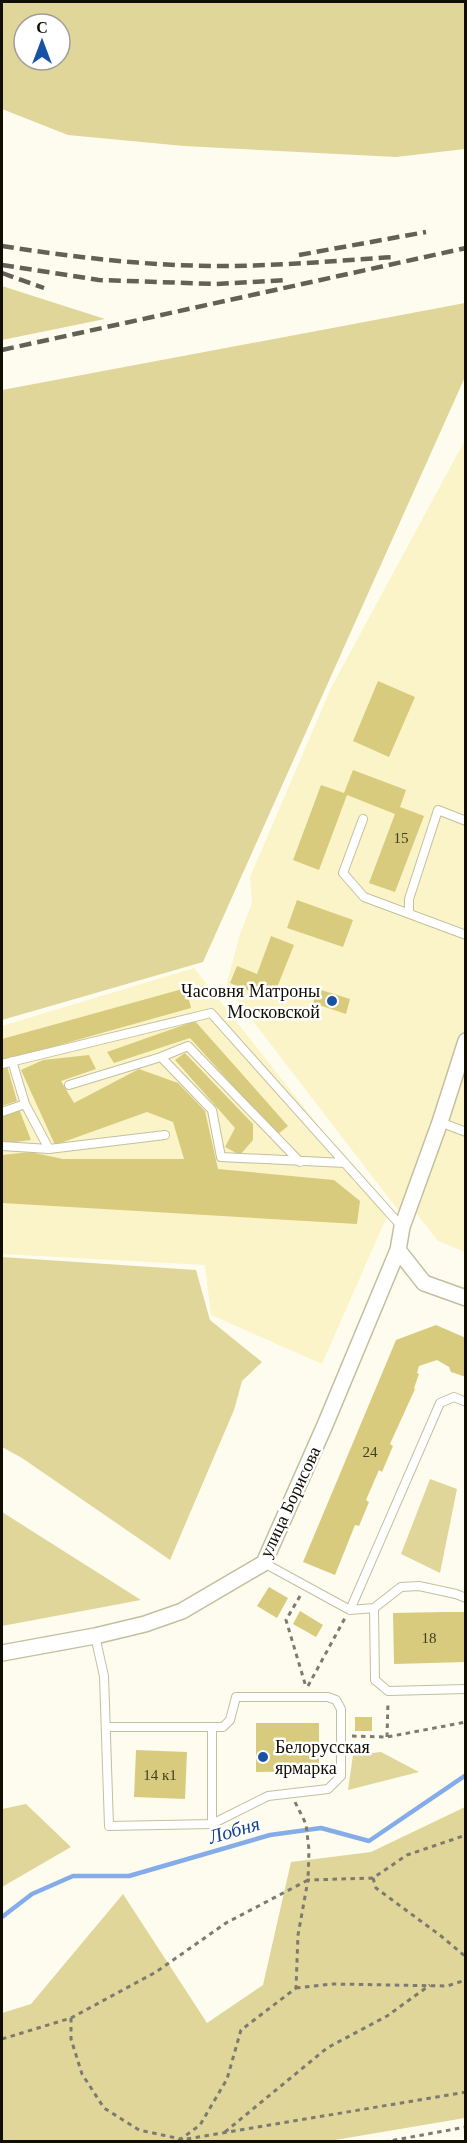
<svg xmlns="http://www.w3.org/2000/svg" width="467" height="2143" font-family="Georgia,serif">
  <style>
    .built { fill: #fbf4c9 }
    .green { fill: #e0d69a; fill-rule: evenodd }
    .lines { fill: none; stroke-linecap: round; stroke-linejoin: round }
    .stream { stroke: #84ace9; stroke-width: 4.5 }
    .building { fill: #d8cb7d }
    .service-casing { stroke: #c4bf9d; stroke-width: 10 }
    .minor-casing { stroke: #c4bf9d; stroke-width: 18 }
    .path { stroke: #7d7b6f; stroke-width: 3; stroke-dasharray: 4.5 4.5; stroke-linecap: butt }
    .service { stroke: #fff; stroke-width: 8 }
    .minor { stroke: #fff; stroke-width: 15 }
    .rail { stroke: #636155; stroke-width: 4.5; stroke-dasharray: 12 6; stroke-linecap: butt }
    .poi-dot { fill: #1a52a3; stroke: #fff; stroke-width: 2 }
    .labels { text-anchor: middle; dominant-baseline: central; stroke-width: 5; stroke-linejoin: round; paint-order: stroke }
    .number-label { font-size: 15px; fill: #423d22 }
    .poi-label { font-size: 18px; fill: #100e03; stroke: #fff; text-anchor: end }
    .street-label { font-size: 18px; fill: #100e03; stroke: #fff }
    .water-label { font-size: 20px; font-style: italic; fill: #12438a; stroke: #fff }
  </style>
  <rect width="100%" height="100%" fill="#fefcee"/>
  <path class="built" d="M 465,440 L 465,1252 L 438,1241 L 416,1213 L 398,1210 L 226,986 L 240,934 L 252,903 L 250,877 L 331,688 Z
    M 194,968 L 388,1214 L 322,1364 L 211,1315 L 205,1265 L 2,1254 L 2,1026 Z"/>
  <path class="green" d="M 2,2 L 465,2 L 465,149 L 396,157 L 184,146 L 68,135 L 2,109 ZM 24,24 L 60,24 L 60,60 L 24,60 Z
    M 2,286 L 105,319 L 2,340 Z
    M 465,303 L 465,377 L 203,962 L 2,1020 L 2,390 Z
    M 2,1257 L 196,1270 L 210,1320 L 262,1362 L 242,1381 L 234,1410 L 170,1560 L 22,1458 L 2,1447 Z
    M 430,1479 L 457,1489 L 440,1573 L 401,1554 Z
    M 2,1512 L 141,1600 L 2,1626 Z
    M 381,1752 L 419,1772 L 348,1790 L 353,1755 Z
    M 26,1804 L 71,1847 L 2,1887 L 2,1809 Z
    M 465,1807 L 465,2118 L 329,2141 L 2,2141 L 2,2013 L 31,2004 L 123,1894 L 207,2023 L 263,1985 L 291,1862 L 371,1852 Z"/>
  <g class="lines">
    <path class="stream" d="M 2,1917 L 32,1894 L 73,1876 L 129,1876 L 270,1835 L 321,1828 L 369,1841 L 466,1775"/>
  </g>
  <path class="building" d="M 378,681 L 415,697 L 389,757 L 353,741 Z
    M 353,770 L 406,790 L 400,807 L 424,816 L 395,892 L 369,883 L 395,814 L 347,795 L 319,870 L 293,860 L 321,785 L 344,793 Z
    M 297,900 L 353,920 L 343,947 L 287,928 Z
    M 271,936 L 294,945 L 272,1000 L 230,983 L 237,966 L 257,974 Z
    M 186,988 L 191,1008 L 2,1061 L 2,1039 Z
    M 318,989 L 350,999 L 346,1014 L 313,1003 Z
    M 195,1021 L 288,1126 L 277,1135 L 190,1038 L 114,1063 L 107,1052 Z
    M 185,1053 L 253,1124 L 253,1140 L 240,1155 L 225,1147 L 235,1128 L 175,1060 Z
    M 89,1055 L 96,1069 L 61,1081 L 74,1103 L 139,1069 L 178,1083 L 205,1111 L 218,1169 L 334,1180 L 360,1201 L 357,1224 L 2,1203 L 2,1155 L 30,1152 L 63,1159 L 184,1159 L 173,1122 L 147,1112 L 55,1145 L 21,1070 L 43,1060 Z
    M 7,1066 L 17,1101 L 2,1106 L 2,1068 Z
    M 19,1109 L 31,1140 L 7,1143 L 2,1141 L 2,1116 Z
    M 436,1325 L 466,1338 L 466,1377 L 451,1372 L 449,1367 L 437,1360 L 419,1366 L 417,1373 L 419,1374 L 414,1388 L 415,1389 L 390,1444 L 393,1446 L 382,1472 L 379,1470 L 366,1500 L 369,1502 L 359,1526 L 355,1525 L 335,1575 L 303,1562 L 396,1340 Z
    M 269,1587 L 288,1598 L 277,1618 L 257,1606 Z
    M 300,1611 L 323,1625 L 316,1637 L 293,1624 Z
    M 443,1612 L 466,1612 L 466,1662 L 394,1664 L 393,1613 Z
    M 355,1717 L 372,1717 L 372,1731 L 355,1731 Z
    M 256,1723 L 319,1723 L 319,1771 L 256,1772 Z
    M 136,1750 L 187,1752 L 185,1799 L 134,1797 Z"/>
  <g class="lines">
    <g class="service-casing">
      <path id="service" d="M 363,819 L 343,873 L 364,897 L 466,935
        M 409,912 L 409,899 L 438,810 L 466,821
        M 161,1057 L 188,1046 L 300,1162
        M 2,1064 L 211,1013 L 402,1227
        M 69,1085 L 161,1057 L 212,1110 L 221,1157 L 345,1163
        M 2,1112 L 25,1104 L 12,1061
        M 440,1122 L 466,1132
        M 2,1146 L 49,1149 L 25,1104
        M 49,1149 L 165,1135
        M 264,1563 L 350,1610 L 374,1608 L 401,1587 L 419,1586 L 456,1594 L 466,1598
        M 374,1608 L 375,1680 L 388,1691 L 466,1689
        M 350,1610 L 440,1403 L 454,1397 L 466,1402
        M 95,1636 L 104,1676 L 109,1826 L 212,1824 L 268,1796 L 328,1789 L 341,1776 L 341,1709 L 336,1700 L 328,1697 L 236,1697 L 230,1720 L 223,1727 L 106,1727
        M 212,1824 L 212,1727"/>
    </g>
    <g class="minor-casing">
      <path id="minor" d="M 466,1041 L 440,1122 L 402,1227 L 398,1250 L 424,1283 L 466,1298
        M 2,1653 L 95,1636 L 145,1624 L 182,1611 L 264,1563 L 325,1425 L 398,1250"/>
    </g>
    <path class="path" d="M 300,1596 L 286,1620 L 306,1687
      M 308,1686 L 345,1618
      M 352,1736 L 387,1737 L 466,1722
      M 387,1737 L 388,1702
      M 373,1878 L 376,1888 L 441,1936 L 466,1957
      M 296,1988 L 333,1984 L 447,1986 L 466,1980
      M 71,2018 L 71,2039 L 82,2074 L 104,2108 L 139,2130 L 181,2139 L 200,2125 L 227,2079 L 241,2030 L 296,1988 L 298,1935 L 308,1880 L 373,1878 L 407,1855 L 466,1835
      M 2,2039 L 71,2018 L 156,1972 L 226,1923 L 308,1880 L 309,1850 L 306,1824 L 295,1802
      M 225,2132 L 327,2048 L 387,2016 L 430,1985
      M 169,2142 L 466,2092
      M 384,2142 L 466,2127"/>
    <use href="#service" class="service"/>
    <use href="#minor" class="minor"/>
    <path class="rail" d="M 2,246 C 73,257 147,266 220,266 C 277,266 335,261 393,257
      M 299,255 L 426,232
      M 2,265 L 99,280 L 216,284 L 288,280
      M 2,273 L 44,288
      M 2,350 L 466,248"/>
  </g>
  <g class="poi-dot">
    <circle cx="332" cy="1001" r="6"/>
    <circle cx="263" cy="1757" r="6"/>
  </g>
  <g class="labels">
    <g class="number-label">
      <text x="401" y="838">15</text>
      <text x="370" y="1452">24</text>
      <text x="429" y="1638">18</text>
      <text x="160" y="1775">14 к1</text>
    </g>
    <g class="poi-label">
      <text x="320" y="991">Часовня Матроны<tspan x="320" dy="21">Московской</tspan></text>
      <text x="275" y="1747" text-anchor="start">Белорусская<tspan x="275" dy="21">ярмарка</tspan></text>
    </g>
    <g class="street-label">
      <text transform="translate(290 1502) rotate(-65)">улица Борисова</text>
    </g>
    <g class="water-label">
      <text transform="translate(234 1830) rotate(-16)">Лобня</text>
    </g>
  </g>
  <rect width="467" height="2143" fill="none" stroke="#100e03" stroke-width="6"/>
  <g transform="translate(42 42)"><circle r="28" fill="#ffffff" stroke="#9f9f9a" stroke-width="1.5"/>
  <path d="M0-4.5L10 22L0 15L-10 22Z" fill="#1a52a3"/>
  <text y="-9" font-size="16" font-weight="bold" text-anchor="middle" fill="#100e03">С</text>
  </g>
</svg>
